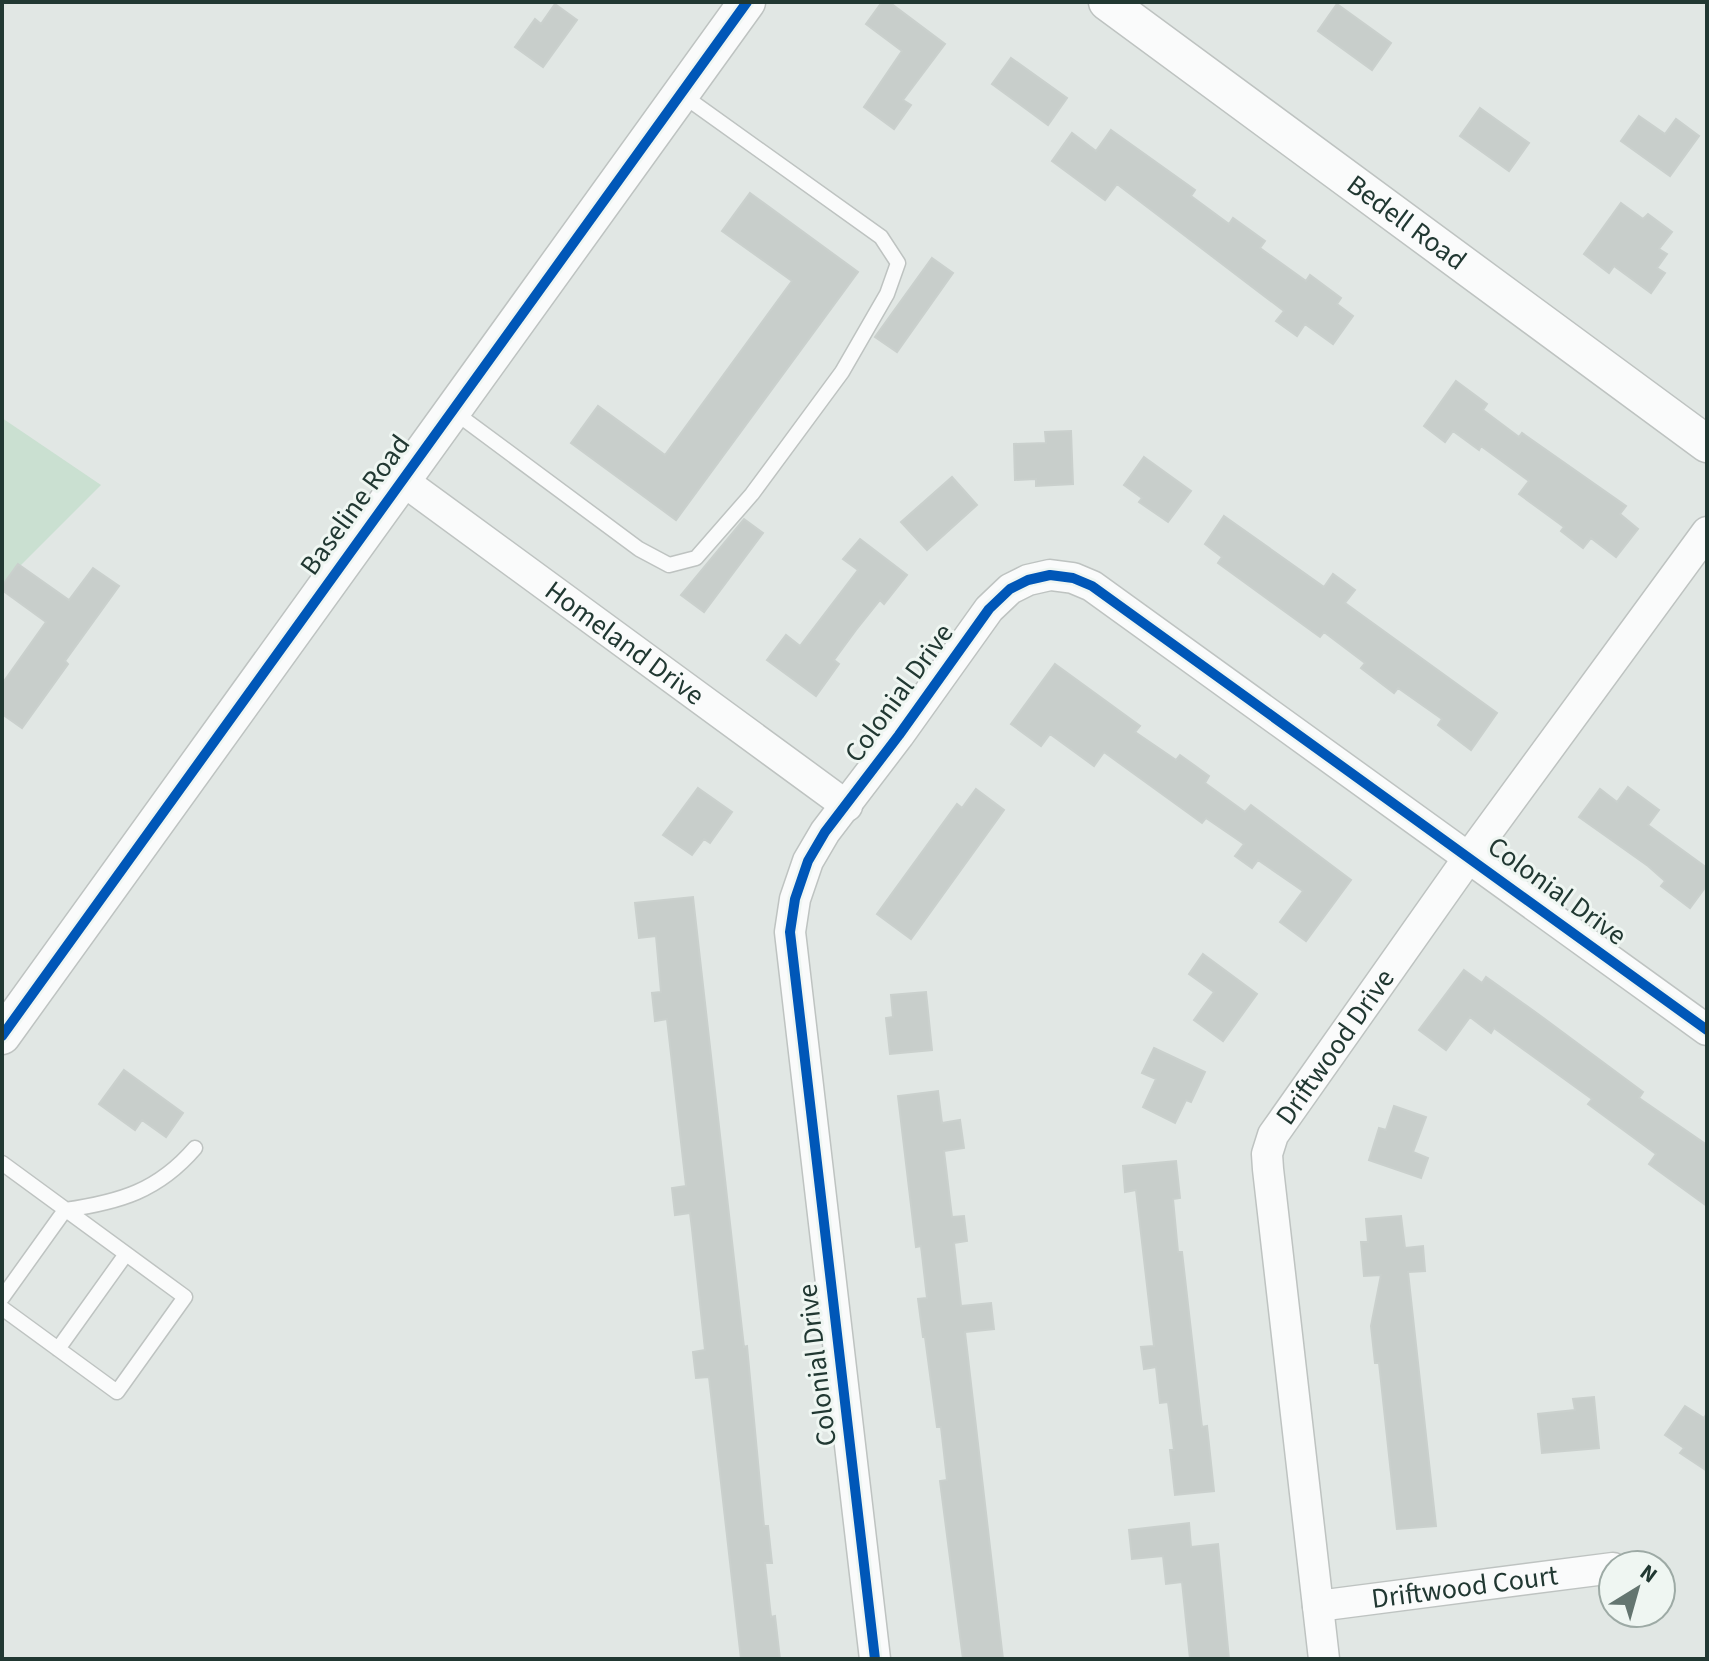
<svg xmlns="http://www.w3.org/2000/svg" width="1709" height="1661" font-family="'Source Sans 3',sans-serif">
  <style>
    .green { fill: #cae0d1 }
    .building { fill: #c8cecb; stroke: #cad0cd; stroke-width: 2 }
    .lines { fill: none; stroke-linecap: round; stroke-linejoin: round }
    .service-casing { stroke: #bec3c1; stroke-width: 17 }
    .minor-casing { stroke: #bec3c1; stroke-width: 33 }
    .tertiary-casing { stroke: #bec3c1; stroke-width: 39 }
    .service { stroke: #fafbfb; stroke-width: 14 }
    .minor { stroke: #fafbfb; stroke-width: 30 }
    .tertiary { stroke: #fafbfb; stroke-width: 36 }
    .cycleway-casing { stroke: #eff6f2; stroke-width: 15 }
    .cycleway { stroke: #0057b8; stroke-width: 10 }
    .labels { text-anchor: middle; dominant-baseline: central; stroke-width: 6; stroke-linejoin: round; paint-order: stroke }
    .street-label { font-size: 28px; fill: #213832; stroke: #eff6f2 }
  </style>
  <rect width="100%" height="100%" fill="#e1e7e4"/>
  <path class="green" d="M 2,418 L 101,485 L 2,584 Z"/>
  <path class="building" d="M 882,2 L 889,2 L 945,44 L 903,100 L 911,105 L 894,129 L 864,107 L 902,51 L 866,24 Z
    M 555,4 L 577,20 L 543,67 L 515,47 L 535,19 L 541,24 Z
    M 1337,4 L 1391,43 L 1372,70 L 1318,31 Z
    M 1011,58 L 1067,98 L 1048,125 L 992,84 Z
    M 1480,108 L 1529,143 L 1509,171 L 1460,136 Z
    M 1639,116 L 1665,134 L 1676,119 L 1699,136 L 1670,176 L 1621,141 Z
    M 1111,130 L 1195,190 L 1191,196 L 1229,224 L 1233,218 L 1265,241 L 1260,248 L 1306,281 L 1310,275 L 1341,298 L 1337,304 L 1353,316 L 1333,344 L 1305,324 L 1297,336 L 1276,321 L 1284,311 L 1117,184 L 1105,200 L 1052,161 L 1072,133 L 1096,151 Z
    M 750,193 L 858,272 L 676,520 L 571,443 L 598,406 L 665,455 L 792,281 L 722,231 Z
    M 1621,203 L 1643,219 L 1648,214 L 1672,232 L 1659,249 L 1667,254 L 1657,268 L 1665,273 L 1651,293 L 1614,266 L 1609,273 L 1584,254 Z
    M 932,258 L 953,273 L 897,352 L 875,337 Z
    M 1456,381 L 1487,404 L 1483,410 L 1519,437 L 1522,433 L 1626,506 L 1620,514 L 1638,529 L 1616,557 L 1591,538 L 1583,548 L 1561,531 L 1564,527 L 1519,494 L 1529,481 L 1481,446 L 1479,450 L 1453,431 L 1445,442 L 1424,426 Z
    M 1071,431 L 1073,484 L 1036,486 L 1036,479 L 1015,480 L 1014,444 L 1046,443 L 1045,432 Z
    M 1144,457 L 1191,491 L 1168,522 L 1139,502 L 1142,498 L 1124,485 Z
    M 952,477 L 977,505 L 927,550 L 901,522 Z
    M 1224,516 L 1324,587 L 1333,574 L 1355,590 L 1345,603 L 1497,713 L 1471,750 L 1438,725 L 1442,719 L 1398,688 L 1394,693 L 1361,668 L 1365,663 L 1324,632 L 1320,637 L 1218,563 L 1222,557 L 1205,544 Z
    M 744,519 L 763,533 L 704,612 L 681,595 Z
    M 860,539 L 907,575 L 884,604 L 880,600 L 856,630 L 834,660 L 839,664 L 816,696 L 767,660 L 786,635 L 800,646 L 858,570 L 843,559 Z
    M 18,564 L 69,600 L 93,568 L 119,586 L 65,661 L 68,664 L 22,728 L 2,714 L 2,684 L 46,622 L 2,590 L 2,586 Z
    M 1055,664 L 1140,726 L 1135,732 L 1176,760 L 1180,755 L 1209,776 L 1205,783 L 1245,812 L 1251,805 L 1351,880 L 1306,941 L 1280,922 L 1303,891 L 1258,860 L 1252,868 L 1235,856 L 1244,844 L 1206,818 L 1202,823 L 1104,752 L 1094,766 L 1050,734 L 1041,746 L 1011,724 Z
    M 1628,787 L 1659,810 L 1648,825 L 1707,868 L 1707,885 L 1690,908 L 1661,886 L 1665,881 L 1648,866 L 1579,817 L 1600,789 L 1617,802 Z
    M 698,788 L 732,812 L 710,843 L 704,839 L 692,855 L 663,835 Z
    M 976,789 L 1004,810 L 911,939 L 877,914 L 957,804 L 962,808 Z
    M 693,897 L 744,1347 L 747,1346 L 764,1526 L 768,1526 L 772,1563 L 765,1563 L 771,1617 L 775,1616 L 780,1659 L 741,1659 L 709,1377 L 696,1378 L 693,1352 L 705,1350 L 692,1229 L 690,1213 L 675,1215 L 672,1188 L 686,1186 L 667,1019 L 655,1021 L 652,993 L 661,992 L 656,936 L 639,938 L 635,903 Z
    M 1203,954 L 1257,994 L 1223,1041 L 1194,1020 L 1214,992 L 1189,974 Z
    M 1464,970 L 1482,983 L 1486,977 L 1538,1014 L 1643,1092 L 1639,1098 L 1707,1145 L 1707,1206 L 1649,1164 L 1656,1154 L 1588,1104 L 1592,1099 L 1494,1028 L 1491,1033 L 1470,1017 L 1446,1050 L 1419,1030 Z
    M 926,992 L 932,1050 L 890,1054 L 886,1018 L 893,1017 L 891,995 Z
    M 1154,1048 L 1205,1072 L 1191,1102 L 1186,1100 L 1175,1123 L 1143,1107 L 1156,1079 L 1142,1073 Z
    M 124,1070 L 183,1113 L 166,1137 L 142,1120 L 135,1130 L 99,1104 Z
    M 938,1091 L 942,1123 L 960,1120 L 964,1148 L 944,1151 L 952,1217 L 964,1216 L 967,1241 L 954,1243 L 961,1306 L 991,1303 L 994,1329 L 965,1332 L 1003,1659 L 963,1659 L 940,1481 L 947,1480 L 941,1427 L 937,1427 L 925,1337 L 923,1337 L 918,1299 L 927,1298 L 921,1246 L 916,1247 L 898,1096 Z
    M 1394,1106 L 1426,1117 L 1413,1152 L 1428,1158 L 1421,1178 L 1369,1160 L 1379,1128 L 1386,1130 Z
    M 1176,1161 L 1180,1198 L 1173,1199 L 1178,1252 L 1182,1252 L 1202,1427 L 1207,1426 L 1214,1491 L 1175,1495 L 1170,1450 L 1174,1450 L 1168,1402 L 1160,1403 L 1156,1367 L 1144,1369 L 1141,1347 L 1154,1346 L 1136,1190 L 1125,1192 L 1123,1166 Z
    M 1401,1216 L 1405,1248 L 1423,1246 L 1425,1271 L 1408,1272 L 1436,1526 L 1397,1529 L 1379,1363 L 1375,1363 L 1371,1326 L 1381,1275 L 1364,1276 L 1361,1242 L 1368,1242 L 1366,1219 Z
    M 1594,1397 L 1599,1448 L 1542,1453 L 1538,1414 L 1575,1410 L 1573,1399 Z
    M 1685,1406 L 1704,1418 L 1707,1413 L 1707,1471 L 1680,1453 L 1684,1448 L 1665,1435 Z
    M 1189,1523 L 1191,1547 L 1218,1544 L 1229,1659 L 1190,1659 L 1182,1582 L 1166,1584 L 1163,1556 L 1132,1559 L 1129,1530 Z"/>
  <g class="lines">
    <g class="service-casing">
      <path id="service" d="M 453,411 L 639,549 L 669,565 L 696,558 L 752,494 L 842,372 L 887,294 L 898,263 L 881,237 L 681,94
        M 2,1163 L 185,1297 L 117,1392 L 2,1308
        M 2,1298 L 65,1210 C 120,1202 158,1191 195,1148
        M 58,1349 L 126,1254"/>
    </g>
    <g class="minor-casing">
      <g id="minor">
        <path id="s1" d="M 402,480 L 847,806"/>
        <path id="s2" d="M 1318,1606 L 1613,1568"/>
        <path d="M 875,1659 L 790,932 L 795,899 L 808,861 L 825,832 L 899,735 L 989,609 L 1010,589 L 1028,580 L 1050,575 L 1073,578 L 1092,586 L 1707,1030"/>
        <path id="s3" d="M 1324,1659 L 1268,1169 L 1267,1154 L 1273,1135 L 1469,857 L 1707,532"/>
      </g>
    </g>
    <g class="tertiary-casing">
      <g id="tertiary">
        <path id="s4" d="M 1107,2 L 1707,444"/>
        <path d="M 2,1036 L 747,2"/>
      </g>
    </g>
    <use href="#service" class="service"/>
    <use href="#minor" class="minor"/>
    <use href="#tertiary" class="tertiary"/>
    <g class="cycleway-casing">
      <path id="cycleway" d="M 2,1036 L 747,2
        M 875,1659 L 790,932 L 795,899 L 808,861 L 825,832 L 899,735 L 989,609 L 1010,589 L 1028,580 L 1050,575 L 1073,578 L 1092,586 L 1707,1030"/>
    </g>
    <use href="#cycleway" class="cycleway"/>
  </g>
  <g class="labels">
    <g class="street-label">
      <text stroke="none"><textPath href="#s4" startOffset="372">Bedell Road</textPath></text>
      <text transform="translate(355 505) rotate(-54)">Baseline Road</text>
      <text stroke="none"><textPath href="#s1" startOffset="276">Homeland Drive</textPath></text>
      <text transform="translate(899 693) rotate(-54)">Colonial Drive</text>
      <text transform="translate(1557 891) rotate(36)">Colonial Drive</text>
      <text stroke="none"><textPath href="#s3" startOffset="636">Driftwood Drive</textPath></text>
      <text transform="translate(817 1365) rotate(-97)">Colonial Drive</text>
      <text stroke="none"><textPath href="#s2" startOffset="148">Driftwood Court</textPath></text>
    </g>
  </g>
  <rect width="1709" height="1661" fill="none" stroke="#213832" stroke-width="8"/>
  <g transform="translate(1637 1589) rotate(37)"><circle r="38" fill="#eff6f2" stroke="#9daaa5" stroke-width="2"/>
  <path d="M0-6L14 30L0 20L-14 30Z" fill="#647570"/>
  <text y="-12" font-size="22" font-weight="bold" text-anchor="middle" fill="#213832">N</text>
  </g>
</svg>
